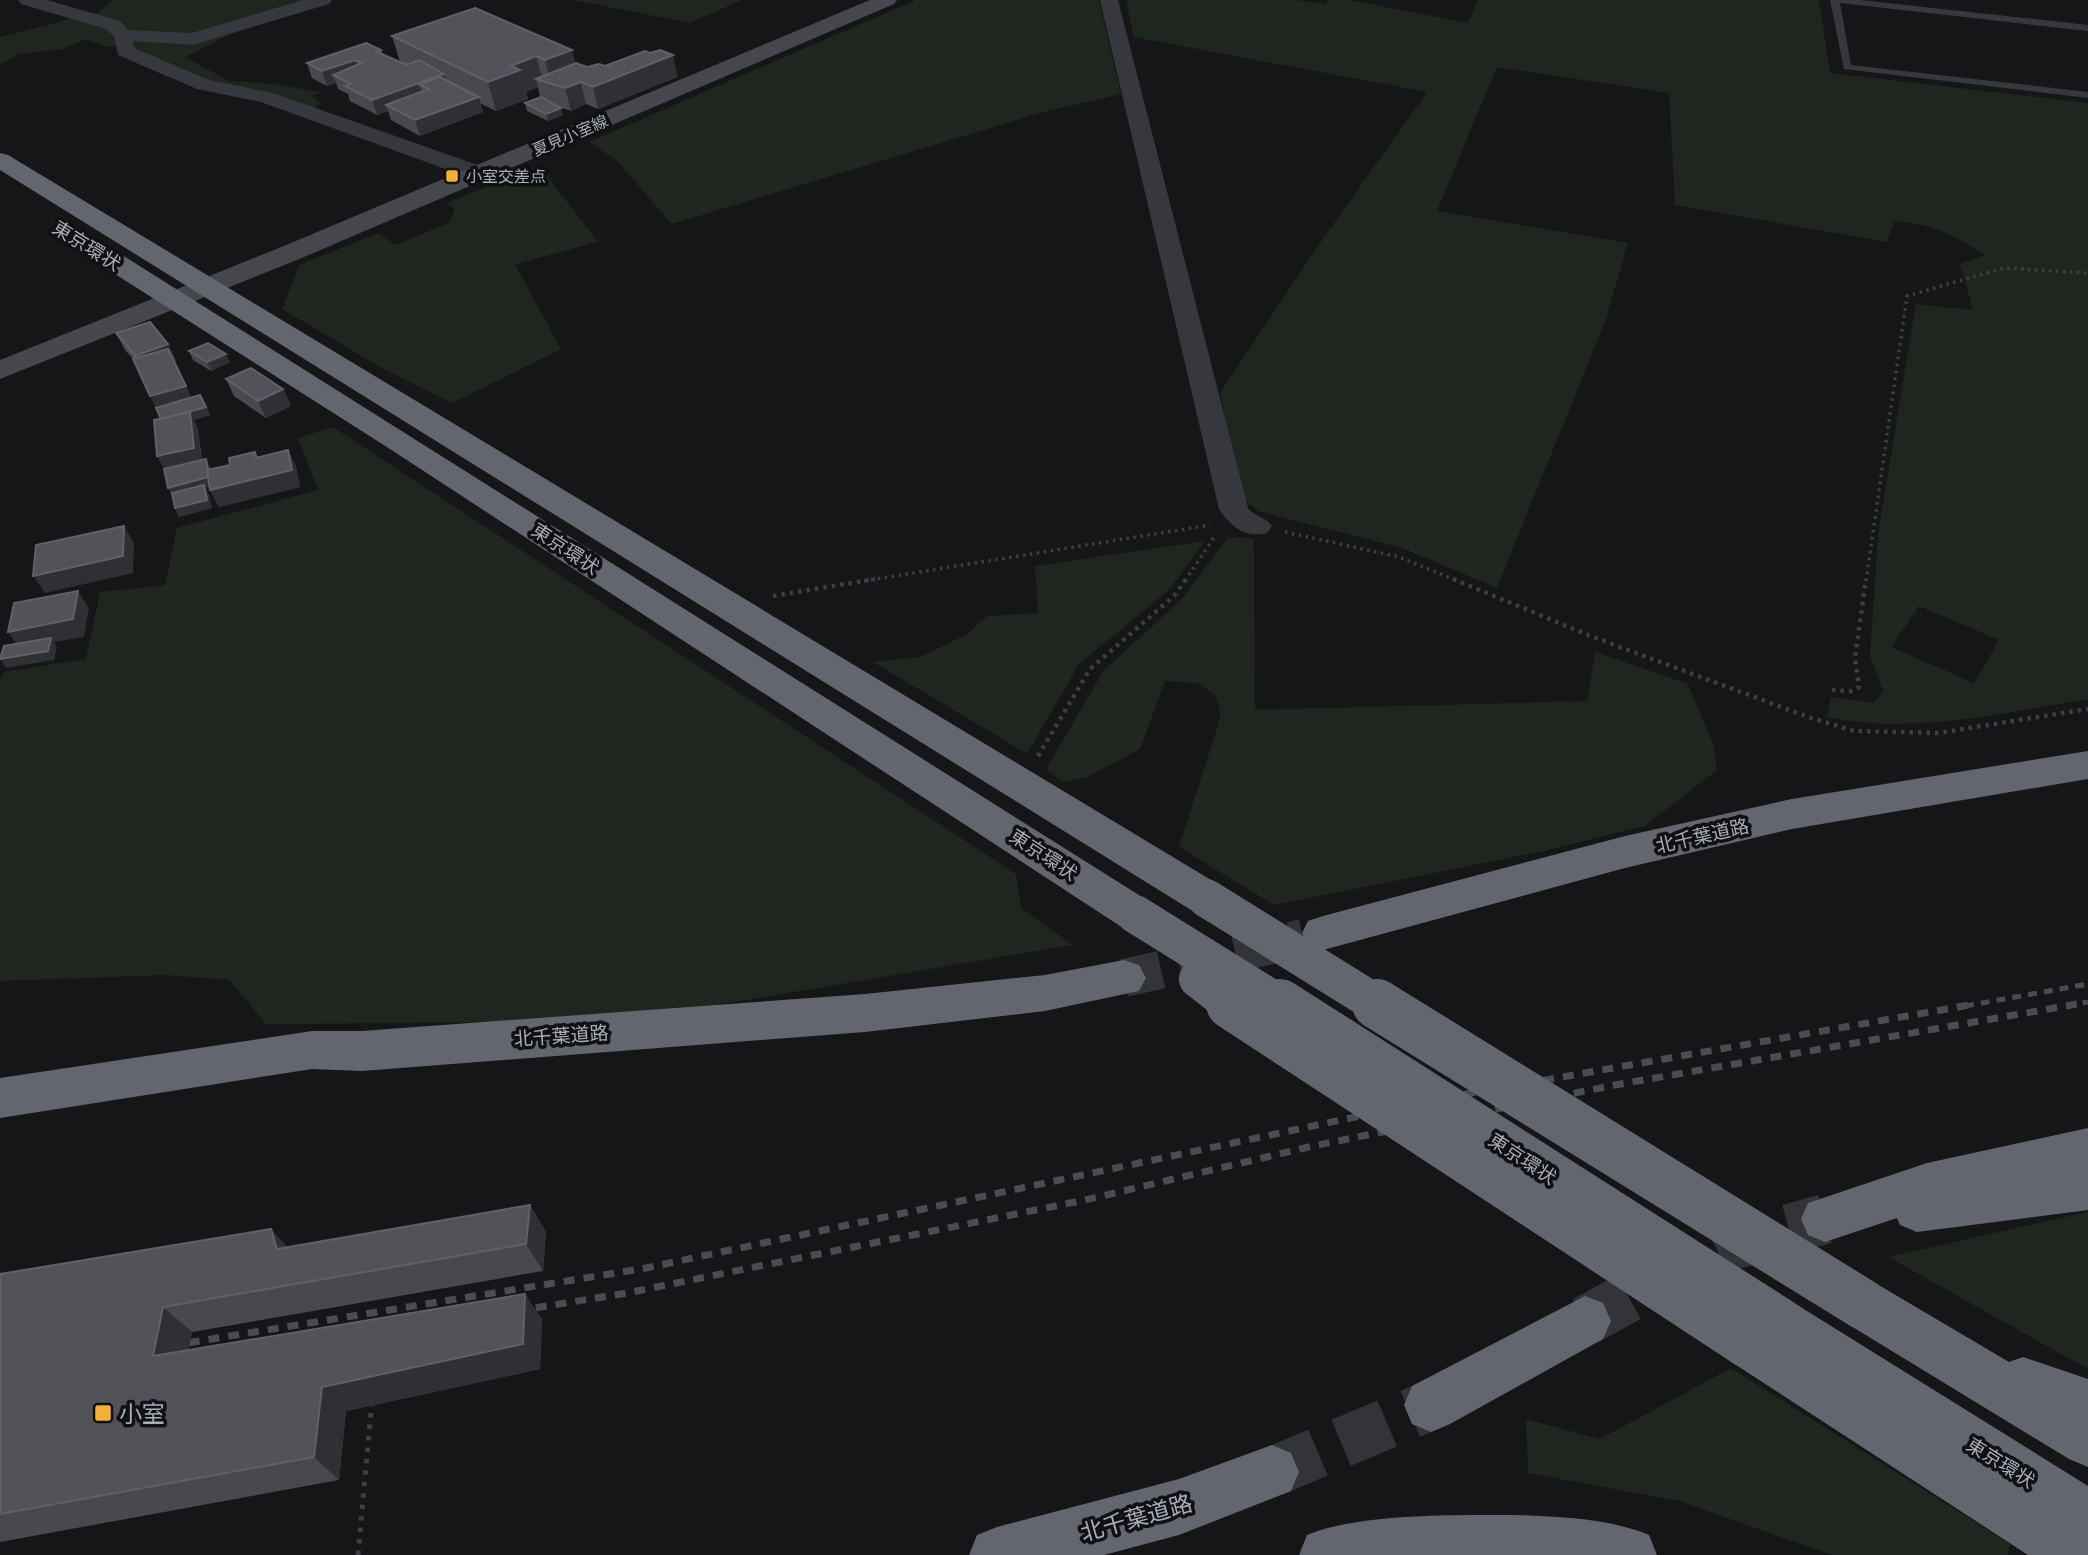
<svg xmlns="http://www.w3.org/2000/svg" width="2088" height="1555" font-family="'Golos Text','Noto Sans JP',sans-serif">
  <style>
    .green { fill: #1e261f; fill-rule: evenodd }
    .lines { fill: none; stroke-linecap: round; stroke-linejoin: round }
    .highway-tunnel-far1 { stroke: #333438; stroke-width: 38; stroke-dasharray: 38 19; stroke-linecap: butt }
    .highway-tunnel { stroke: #333438; stroke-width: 50; stroke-dasharray: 50 25; stroke-linecap: butt }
    .path-far2 { stroke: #3d3f44; stroke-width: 3.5; stroke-dasharray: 2.5 4.5; stroke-linecap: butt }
    .path-far1 { stroke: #3d3f44; stroke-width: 4.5; stroke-dasharray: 3.5 5; stroke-linecap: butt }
    .path { stroke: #3d3f44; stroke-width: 5; stroke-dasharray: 4.5 7; stroke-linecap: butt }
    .lane { fill: #37383d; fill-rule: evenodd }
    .street { fill: #37383d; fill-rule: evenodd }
    .secondary { fill: #45474d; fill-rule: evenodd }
    .highway { fill: #63666e; fill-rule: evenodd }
    .rail-far1 { stroke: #4a4c52; stroke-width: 5; stroke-dasharray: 9 7; stroke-linecap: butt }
    .rail { stroke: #4a4c52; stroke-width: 7; stroke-dasharray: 11 9; stroke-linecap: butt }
    .highway-bridge-far1 { stroke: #63666e; stroke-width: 38 }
    .highway-bridge { stroke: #63666e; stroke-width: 50 }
    .wall { fill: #47494d }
    .shaded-wall { fill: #2f3033 }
    .building { fill: #525359; stroke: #5f6168; stroke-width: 2 }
    .poi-dot { fill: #f2b134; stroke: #111113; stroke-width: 2.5 }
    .labels { text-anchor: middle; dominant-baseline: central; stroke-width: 7; stroke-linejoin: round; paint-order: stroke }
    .far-street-label { font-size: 16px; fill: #a8adb8; stroke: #111113 }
    .far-poi-label { font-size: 16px; fill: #a8adb8; stroke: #111113; text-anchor: start }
    .street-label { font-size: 19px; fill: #a8adb8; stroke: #111113 }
    .near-poi-label { font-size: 23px; fill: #a8adb8; stroke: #111113; text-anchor: start }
    .near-street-label { font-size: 23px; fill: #a8adb8; stroke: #111113 }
  </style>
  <rect width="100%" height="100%" fill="#161618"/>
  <path class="green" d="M 113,0 L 311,0 L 196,36 L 127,33 L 92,17 Z
    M 573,0 L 742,0 L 690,23 Z
    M 916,0 L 1099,0 L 1121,94 L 1040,113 L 672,224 L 616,160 L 589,142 Z
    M 1126,0 L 1295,0 L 1326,4 L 1328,0 L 1349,0 L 1468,23 L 1478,0 L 1819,0 L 1830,73 L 2088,103 L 2088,699 C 2002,713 1914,735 1827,717 L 1831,697 L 1873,703 L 1883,691 L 1870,656 L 1878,534 L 1916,304 L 1973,310 L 1960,264 L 1986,255 C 1949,234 1938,225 1894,221 L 1887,242 L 1675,205 L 1669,93 L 1497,67 L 1437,211 L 1628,243 L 1606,319 L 1497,588 L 1405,549 L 1258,511 L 1248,503 L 1241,493 L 1220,393 L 1313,253 L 1427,92 L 1134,37 ZM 1919,606 L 1999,640 L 1974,683 L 1891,647 Z
    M 74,18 L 115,32 L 118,47 L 104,46 L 85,39 L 63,49 L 19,54 L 0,65 L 0,37 Z
    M 237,28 L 223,38 L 185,57 L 229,81 L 273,84 L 320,92 L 312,96 L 320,102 L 319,105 L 312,110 L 204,81 L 130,50 L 127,37 L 194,41 Z
    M 539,165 L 598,242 L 515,264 L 561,349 L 452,403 L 380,367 L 282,309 L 299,265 L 378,233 L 395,245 L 449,223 L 455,209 L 447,203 Z
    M 333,427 L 1016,874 L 1021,908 L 1073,945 L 669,1013 L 539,1022 L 266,1024 L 229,980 L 166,975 L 0,981 L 0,680 L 3,672 L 86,659 L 100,592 L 165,585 L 177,528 L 318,490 L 298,438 Z
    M 1228,537 L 1254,539 L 1255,710 L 1587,701 L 1595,652 L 1688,684 L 1714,746 L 1717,770 L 1645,826 L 1539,852 L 1274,905 L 1179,847 L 1219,722 L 1220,710 L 1216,696 L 1198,683 L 1165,681 L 1140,749 L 1088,777 L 1062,782 L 1046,769 L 1104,670 L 1181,600 Z
    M 1205,541 L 1169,590 L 1079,664 L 1027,754 L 873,662 L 920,657 L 966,635 L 987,616 L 1038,613 L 1035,566 Z
    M 2088,1212 L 2088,1369 L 1888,1257 L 2083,1213 Z
    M 1731,1368 L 2010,1544 L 2008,1555 L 1832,1555 L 1679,1501 L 1528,1473 L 1526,1419 L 1600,1439 Z"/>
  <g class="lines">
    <path class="highway-tunnel-far1" d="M 1124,978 L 1303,938"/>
    <path class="highway-tunnel" d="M 1585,1321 L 1717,1249 L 1825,1219
      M 1272,1472 L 1431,1405"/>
    <path class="path-far2" d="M 1285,532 L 1399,557 L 1458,581
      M 864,581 L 1210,525
      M 1185,581 L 1216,534
      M 1866,581 L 1907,296 L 2004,268 L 2088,273"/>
    <path class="path-far1" d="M 1453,579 L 1593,637 L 1811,718 L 1854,731 L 1939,733 L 2088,709
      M 773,596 L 875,579
      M 1832,690 L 1851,691 L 1859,687 L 1855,658 L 1866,579
      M 1038,756 L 1090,669 L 1174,596 L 1186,579"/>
    <path class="path" d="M 358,1555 L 372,1400"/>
    <path class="lane" d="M 1830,0 L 1860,0 L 2088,25 L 2088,31 L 1840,3 L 1851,65 L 2088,92 L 2088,98 L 1844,69 Z"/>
    <path class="street" d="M 18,0 L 47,0 L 120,21 L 128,30 L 192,33 L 303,0 L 332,0 L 329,4 L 193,45 L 133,41 L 134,48 L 209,80 L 273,93 L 489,169 L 492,174 L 489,179 L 473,179 L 261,102 L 197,89 L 118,55 L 114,36 L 106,29 L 21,4 Z
      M 1100,0 L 1118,0 L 1248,508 C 1255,517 1266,517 1272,526 L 1267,533 C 1245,538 1231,527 1219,509 Z"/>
    <path class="secondary" d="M 870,0 L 897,0 L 894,4 L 297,260 L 0,379 L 0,360 L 279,248 Z"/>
    <path class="highway" d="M 0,153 L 8,155 L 1221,886 L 1227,898 L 1221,910 L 1206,914 L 1191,910 L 0,170 Z
      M 102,246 L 111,248 L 1150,902 L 1156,914 L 1150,926 L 1135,931 L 1120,926 L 390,449 L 93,260 L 89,254 L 93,248 Z
      M 2088,751 L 2088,779 L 1792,829 L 1625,868 L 1323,950 L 1308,945 L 1302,933 L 1308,921 L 1323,916 L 1625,836 L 1792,799 Z
      M 1124,960 L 1139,965 L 1146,978 L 1139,991 L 1045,1011 L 865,1032 L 362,1071 L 312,1069 L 0,1118 L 0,1078 L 312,1031 L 362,1031 L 865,994 L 1045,975 Z
      M 2088,1128 L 2088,1210 L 1917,1232 L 1900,1225 L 1897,1218 L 1825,1242 L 1808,1235 L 1801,1219 L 1808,1203 L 1927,1163 Z
      M 1864,1280 L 1882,1287 L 2009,1362 L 2023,1357 L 2088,1379 L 2088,1467 L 2069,1459 L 1846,1323 L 1839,1305 L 1846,1287 Z
      M 1585,1296 L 1603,1303 L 1611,1321 L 1603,1339 L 1450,1424 L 1431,1432 L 1412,1424 L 1404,1405 L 1412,1386 Z
      M 1789,1303 L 1807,1311 L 2088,1486 L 2088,1555 L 2028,1555 L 1730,1361 L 1722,1343 L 1730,1325 L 1748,1317 L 1765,1324 L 1771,1311 Z
      M 1272,1445 L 1291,1453 L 1299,1472 L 1291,1491 L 1179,1535 L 1104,1555 L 969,1555 L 977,1535 L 997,1527 L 1179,1479 Z
      M 1516,1515 C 1561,1517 1608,1518 1649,1535 L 1657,1555 L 1299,1555 L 1307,1535 C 1359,1513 1459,1515 1516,1515 Z"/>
    <path class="rail-far1" d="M 1965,1006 L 2088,984
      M 2067,1006 L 2088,1002"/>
    <path class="rail" d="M 516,1311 L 627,1293 L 1085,1200 L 1313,1146 L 1615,1085 L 2077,1004
      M 169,1346 L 646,1268 L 1449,1097 L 1975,1004"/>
    <path class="highway-bridge-far1" d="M 1206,898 L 1380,1006
      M 1135,914 L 1283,1006
      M 1198,979 L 1233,1006"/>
    <path class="highway-bridge" d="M 1231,1004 L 1748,1343
      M 1280,1004 L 1789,1329
      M 1377,1004 L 1864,1305"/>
  </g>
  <path class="wall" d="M 392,36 L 572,50 L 575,63 L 587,67 L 605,66 L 650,53 L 673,55 L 677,77 L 598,109 L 586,104 L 571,111 L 559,107 L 563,115 L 548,121 L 527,111 L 525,103 L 540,98 L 538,87 L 526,92 L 528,99 L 496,111 L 480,103 L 483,112 L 420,136 L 391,120 L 388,111 L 377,115 L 350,101 L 348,94 L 338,89 L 336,83 L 327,86 L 312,78 L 307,63 L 381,50 L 383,54 L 400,62 Z
    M 116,333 L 168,344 L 176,361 L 174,362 L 191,397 L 200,395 L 210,415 L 194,420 L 198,429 L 202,460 L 210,467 L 211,470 L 230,465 L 255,452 L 258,457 L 288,450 L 296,467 L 300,487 L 219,507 L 210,490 L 209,486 L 205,488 L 208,493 L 212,508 L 179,517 L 175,508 L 161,419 L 134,360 L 125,350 Z
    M 189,351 L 230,362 L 211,371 L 193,360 Z
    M 226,379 L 283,389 L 291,406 L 266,418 L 234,396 Z
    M 530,1205 L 546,1232 L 543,1271 L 192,1332 L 188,1350 L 525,1294 L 542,1320 L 540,1369 L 346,1411 L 339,1480 L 0,1542 L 0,1274 L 271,1229 L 287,1247 Z"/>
  <path class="shaded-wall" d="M 572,50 L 579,79 L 551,84 L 545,60 Z
    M 673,55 L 677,77 L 598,109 L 593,87 Z
    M 536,56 L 543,81 L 536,79 L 538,87 L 526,92 L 528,99 L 496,111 L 488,82 L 511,66 Z
    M 355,60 L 360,74 L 333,75 L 336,83 L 327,86 L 322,71 Z
    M 444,74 L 449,89 L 429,89 L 420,85 L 424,98 L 386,105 L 388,111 L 377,115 L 372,100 Z
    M 581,82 L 586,104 L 571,111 L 565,88 Z
    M 479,97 L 483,112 L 420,136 L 415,120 Z
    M 561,108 L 563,115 L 548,121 L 546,114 Z
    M 168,344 L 176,361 L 174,362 L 194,403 L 159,413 L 150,396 L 144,372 L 135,356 Z
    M 226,354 L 230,362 L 211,371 L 207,362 Z
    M 283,389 L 291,406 L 266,418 L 258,401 Z
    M 206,407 L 210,415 L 194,420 L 198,429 L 202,465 L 166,473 L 157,456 L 162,420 Z
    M 288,450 L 296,467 L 300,487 L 219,507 L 210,490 Z
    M 206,459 L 210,467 L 214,485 L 205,488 L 208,493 L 212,508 L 179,517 L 175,508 L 172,496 L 168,488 Z
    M 124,526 L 134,543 L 133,573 L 45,593 L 33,576 Z
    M 78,591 L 89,608 L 84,637 L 54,642 L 57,647 L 54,660 L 6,668 L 0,659 L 20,649 L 8,632 Z
    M 530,1205 L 546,1232 L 543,1271 L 526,1244 Z
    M 271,1229 L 296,1257 L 277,1249 Z
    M 525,1294 L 542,1320 L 540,1369 L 346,1411 L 339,1480 L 314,1457 L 322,1387 Z
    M 163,1307 L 192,1332 L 183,1381 L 153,1356 Z"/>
  <path class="building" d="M 475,8 L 572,50 L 545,60 L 536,56 L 511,66 L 520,70 L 488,82 L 392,36 Z
    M 366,43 L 381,50 L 377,52 L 407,65 L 419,60 L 444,74 L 372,100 L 345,86 L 351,84 L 333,75 L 362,63 L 355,60 L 322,71 L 307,63 Z
    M 660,50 L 673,55 L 593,87 L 581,82 L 565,88 L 536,79 L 576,63 L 587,67 L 599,64 L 605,66 L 645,51 L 650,53 Z
    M 440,77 L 479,97 L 415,120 L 386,105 L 429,89 L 420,85 Z
    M 541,97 L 561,108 L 546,114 L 525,103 Z
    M 150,322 L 168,344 L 135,356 L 116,333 Z
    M 208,343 L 226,354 L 207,362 L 189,351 Z
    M 168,349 L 186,386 L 150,396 L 133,359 Z
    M 251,368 L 283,389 L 258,401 L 226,379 Z
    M 200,395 L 206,407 L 161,419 L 156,408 Z
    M 190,412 L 194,448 L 157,456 L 154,420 Z
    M 288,450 L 292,470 L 210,490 L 207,470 L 230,465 L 229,458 L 255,452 L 256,458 Z
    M 206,459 L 208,470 L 207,470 L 208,477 L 168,488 L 164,469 Z
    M 204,485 L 207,500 L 175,508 L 172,493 Z
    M 124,526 L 123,556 L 33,576 L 36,545 Z
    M 78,591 L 73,619 L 8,632 L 14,603 Z
    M 51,638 L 48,651 L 0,659 L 4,646 Z
    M 530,1205 L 526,1244 L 163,1307 L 153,1356 L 525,1294 L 523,1344 L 322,1387 L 314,1457 L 0,1514 L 0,1274 L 271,1229 L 277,1249 Z"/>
  <g class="poi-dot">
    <rect x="445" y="169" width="14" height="14" rx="3.5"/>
    <rect x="94" y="1404" width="18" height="18" rx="3.5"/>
  </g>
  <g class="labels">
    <g class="far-street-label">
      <text transform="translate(570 135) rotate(-23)">夏見小室線</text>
    </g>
    <g class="far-poi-label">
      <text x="466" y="176">小室交差点</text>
    </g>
    <g class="street-label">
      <text transform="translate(87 245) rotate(32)">東京環状</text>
      <text transform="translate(566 548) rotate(33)">東京環状</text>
      <text transform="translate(1702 835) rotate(-13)">北千葉道路</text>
      <text transform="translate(1044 854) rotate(33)">東京環状</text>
      <text transform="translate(561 1035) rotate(-4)">北千葉道路</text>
      <text transform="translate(1523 1158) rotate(33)">東京環状</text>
      <text transform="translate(2001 1462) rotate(32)">東京環状</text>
    </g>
    <g class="near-poi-label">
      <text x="119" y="1413">小室</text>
    </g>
    <g class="near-street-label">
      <text transform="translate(1136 1517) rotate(-16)">北千葉道路</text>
    </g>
  </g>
</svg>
